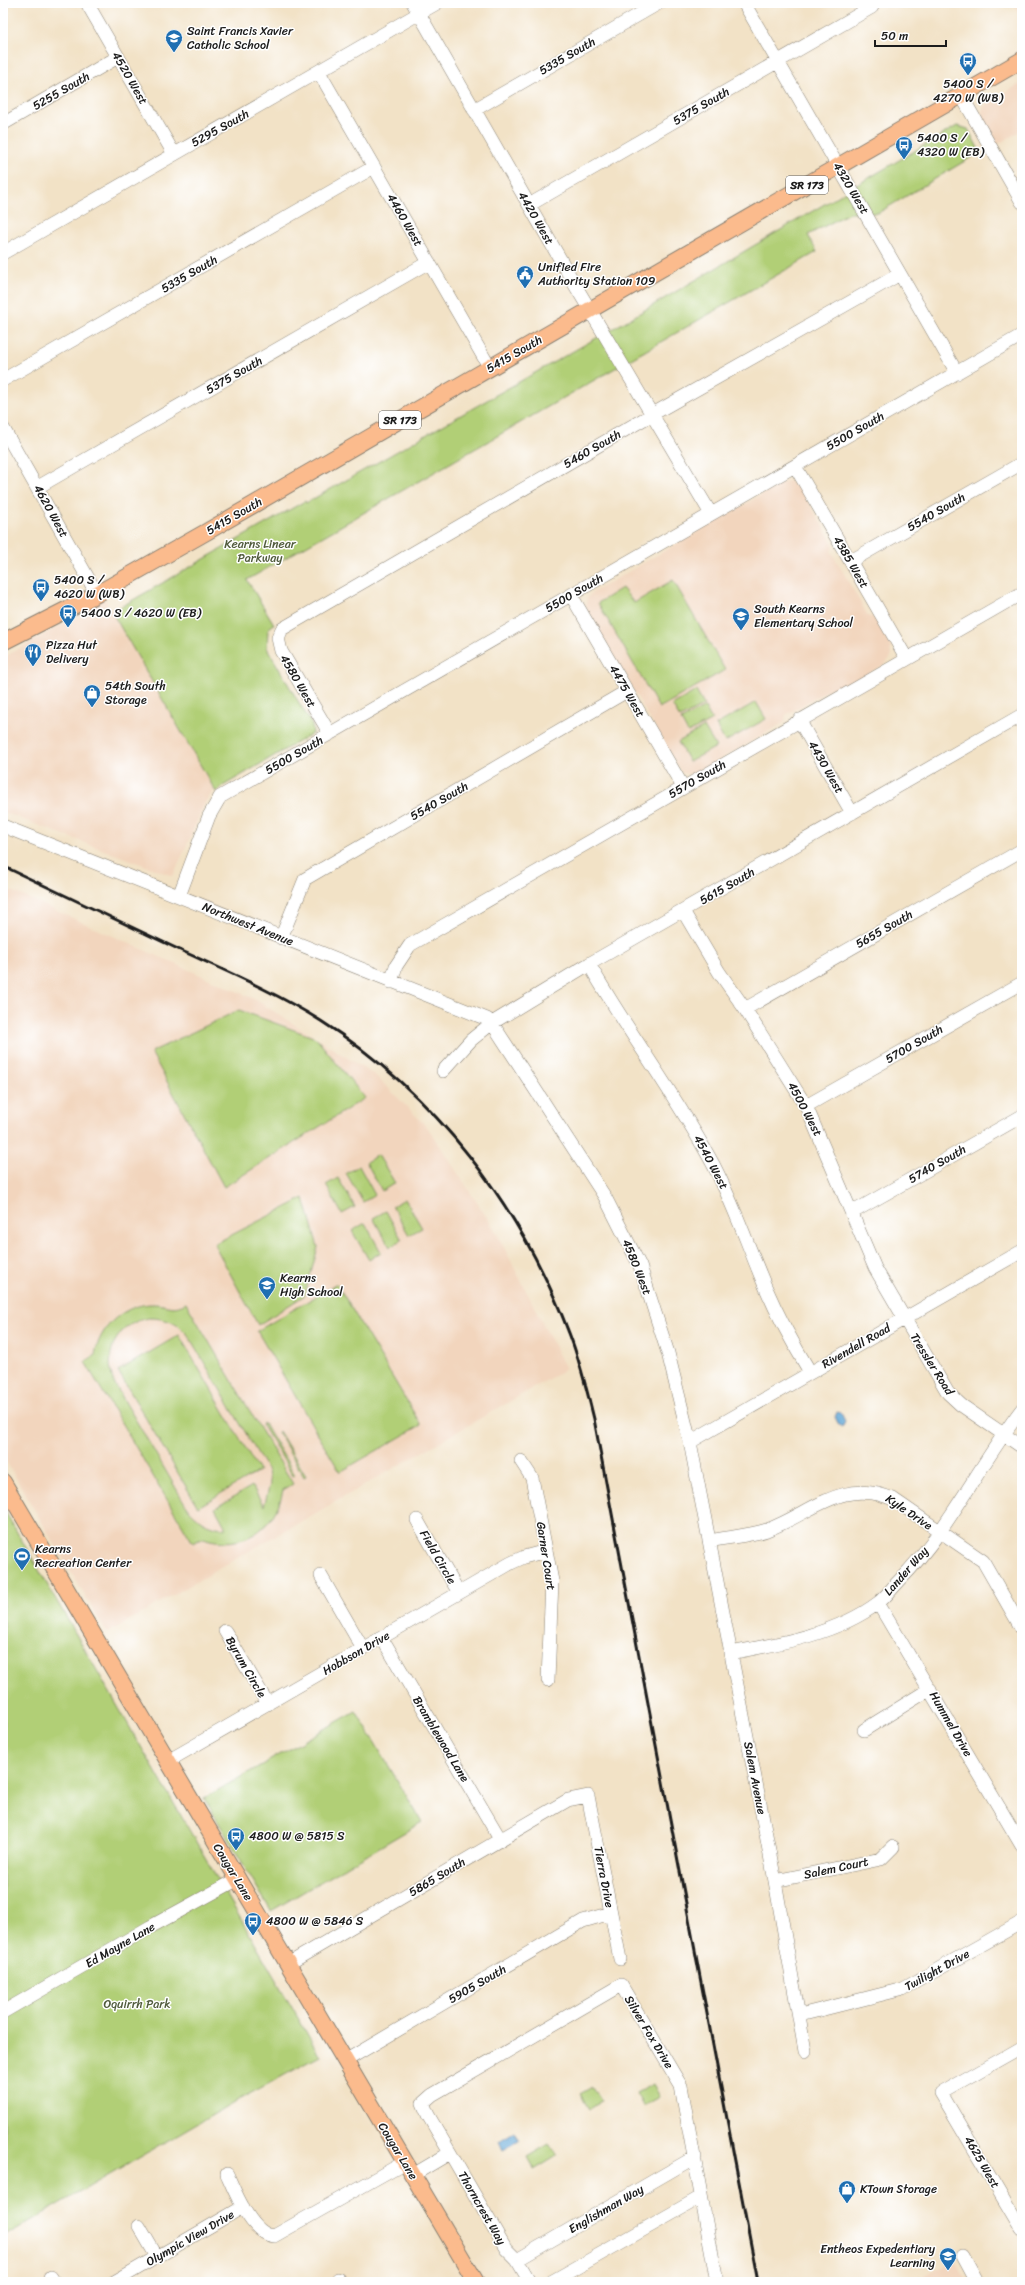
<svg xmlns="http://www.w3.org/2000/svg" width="1025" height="2285" font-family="Sriracha,sans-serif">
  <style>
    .built { fill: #f2d5bd }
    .green { fill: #b1cf76; stroke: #667649; fill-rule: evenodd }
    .water { fill: #60a6d6; stroke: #3e6179 }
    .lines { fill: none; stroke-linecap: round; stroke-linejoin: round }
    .minor-casing { stroke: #877f71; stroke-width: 14 }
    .major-casing { stroke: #877f71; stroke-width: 18 }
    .minor { stroke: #fff; stroke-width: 13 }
    .major { stroke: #fbbb8d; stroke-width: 16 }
    .rail { stroke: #1c1c1c; stroke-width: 3 }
    .labels { text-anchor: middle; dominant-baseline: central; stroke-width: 3; stroke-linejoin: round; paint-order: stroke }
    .shield { fill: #fff; stroke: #606060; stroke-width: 1 }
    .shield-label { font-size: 11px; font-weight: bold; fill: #1c1c1c }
    .poi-label { font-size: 12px; fill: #1c1c1c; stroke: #fff; text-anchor: start }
    .street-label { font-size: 12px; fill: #1c1c1c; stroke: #fff }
    .park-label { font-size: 12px; fill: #505b3c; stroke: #fff }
  </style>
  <rect width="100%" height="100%" fill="#fff"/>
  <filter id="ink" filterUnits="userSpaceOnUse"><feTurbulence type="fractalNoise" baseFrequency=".025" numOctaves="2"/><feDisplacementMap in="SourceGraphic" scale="8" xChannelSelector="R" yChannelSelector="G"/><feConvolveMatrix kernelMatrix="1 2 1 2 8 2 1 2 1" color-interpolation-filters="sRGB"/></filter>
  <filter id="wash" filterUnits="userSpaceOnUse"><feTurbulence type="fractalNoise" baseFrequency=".012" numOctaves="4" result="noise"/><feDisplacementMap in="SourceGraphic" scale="16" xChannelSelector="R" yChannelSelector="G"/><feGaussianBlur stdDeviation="0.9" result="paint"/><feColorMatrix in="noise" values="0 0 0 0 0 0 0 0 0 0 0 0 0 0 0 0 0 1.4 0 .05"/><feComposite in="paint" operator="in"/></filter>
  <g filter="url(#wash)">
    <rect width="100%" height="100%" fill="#f2e2c6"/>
    <path class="built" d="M 1013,3 L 1022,3 L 1022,18 Z
      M 1022,83 L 1022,130 L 996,145 L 983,120 L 982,110 L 987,103 Z
      M 789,481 L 795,483 L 801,488 L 834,546 L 831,551 L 868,616 L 875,618 L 890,644 L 891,657 L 885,664 L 839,690 L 832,688 L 786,715 L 785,722 L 698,772 L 687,774 L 681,772 L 586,609 L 587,598 L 592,593 L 783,482 Z
      M 105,599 L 214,790 L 206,801 L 173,876 L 3,812 L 3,658 Z
      M 3,887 L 254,999 L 376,1076 L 428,1128 L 495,1230 L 566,1369 L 107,1633 L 3,1456 Z
      M 955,2260 L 968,2282 L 914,2282 Z"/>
    <path class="green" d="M 957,126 L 968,129 L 980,152 L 878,213 L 849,213 L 808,235 L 817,252 L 247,580 L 274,624 L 268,629 L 267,648 L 312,725 L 313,733 L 223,786 L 216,792 L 113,614 L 119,608 L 305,501 L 306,503 L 621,324 Z
      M 673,580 L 725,670 L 659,708 L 598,603 L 622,588 L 634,603 Z
      M 696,691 L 704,705 L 680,718 L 672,705 Z
      M 756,702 L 766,719 L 725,742 L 716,725 Z
      M 705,707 L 712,720 L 688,733 L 681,720 Z
      M 704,727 L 716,747 L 689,762 L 678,742 Z
      M 239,1010 L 316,1038 L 365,1098 L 224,1187 L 151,1052 Z
      M 378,1155 L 395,1183 L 382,1191 L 366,1162 Z
      M 359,1166 L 375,1195 L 363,1202 L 346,1173 Z
      M 338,1178 L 355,1207 L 342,1214 L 326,1185 Z
      M 304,1198 L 318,1247 L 305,1295 L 258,1325 L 214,1244 Z
      M 405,1199 L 422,1228 L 409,1235 L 392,1206 Z
      M 386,1211 L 402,1240 L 390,1247 L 373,1218 Z
      M 365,1223 L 381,1252 L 369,1260 L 352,1231 Z
      M 337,1284 L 421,1425 L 340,1472 L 257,1331 Z
      M 186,1303 L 293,1484 L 283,1490 C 275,1530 242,1551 203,1538 L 193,1543 L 85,1362 L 95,1355 C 99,1327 124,1304 153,1304 C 168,1304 172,1311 186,1303 ZM 148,1318 C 165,1318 177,1322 188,1335 L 268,1471 L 270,1484 L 264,1506 L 252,1486 L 215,1508 L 226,1528 C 209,1528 197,1520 187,1507 L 114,1383 C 103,1354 116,1324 148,1318 Z
      M 179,1335 L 259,1471 L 198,1507 L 118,1371 Z
      M 264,1423 L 295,1475 L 293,1476 L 262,1424 Z
      M 279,1431 L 306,1476 L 304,1477 L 278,1432 Z
      M 3,1508 L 320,2056 L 240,2099 L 3,2237 Z
      M 356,1711 L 422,1822 L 271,1911 L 204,1798 Z
      M 653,2084 L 660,2097 L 643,2106 L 636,2093 Z
      M 592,2087 L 601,2101 L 589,2109 L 580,2094 Z
      M 549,2144 L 557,2156 L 534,2170 L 527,2157 Z"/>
    <path class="water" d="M 837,1412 L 841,1413 L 845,1421 L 842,1427 L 839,1425 L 835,1417 Z
      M 514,2132 L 519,2141 L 503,2150 L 499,2141 Z"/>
  </g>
  <g filter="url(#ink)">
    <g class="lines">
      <g class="minor-casing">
        <path id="minor" d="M 87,3 L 174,154
          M 413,3 L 575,285 L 711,514
          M 744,3 L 957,373
          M 319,72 L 490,368
          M 961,95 L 1022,202
          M 474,110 L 659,3
          M 3,124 L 118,57
          M 529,205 L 872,7 L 870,3
          M 3,253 L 437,3
          M 3,380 L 374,167
          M 3,428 L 97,594
          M 795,466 L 907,659
          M 38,487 L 429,262
          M 851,561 L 1022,463
          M 571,595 L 683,787
          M 799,720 L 852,813
          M 330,734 L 281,651 L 278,638 L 282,629 L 651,415 L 900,274
          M 3,826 L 487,1019 L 492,1023 L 605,1197 L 640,1266 L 668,1353 L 690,1442 L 775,1881 L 805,2051
          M 179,896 L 209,816 L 220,797 L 1022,335
          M 683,911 L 719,972 L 745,1009 L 806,1106 L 875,1268 L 948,1393 L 961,1405 L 1022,1447
          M 281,938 L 305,879 L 627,691
          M 589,964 C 628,1033 677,1096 714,1166 C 734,1205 748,1246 765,1286 C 778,1316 793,1344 810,1372
          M 391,982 L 396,966 L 410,945 L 1022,593
          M 745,1009 L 1022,850
          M 443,1071 L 471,1040 L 492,1023 L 589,964 L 1022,715
          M 806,1106 L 1022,983
          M 853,1212 L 1022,1116
          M 690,1442 L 1022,1251
          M 521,1461 L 532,1478 L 552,1581 L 548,1680
          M 417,1520 L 459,1593
          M 709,1541 C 728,1537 749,1536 767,1530 C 812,1513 843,1477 893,1499 L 983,1561 L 1022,1629
          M 321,1576 L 363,1649
          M 878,1603 L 1022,1846
          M 225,1631 L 268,1704
          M 382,1638 L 500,1839
          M 730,1653 C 779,1644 837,1634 878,1603 C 886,1597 892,1588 899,1581 C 949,1530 979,1465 1022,1409
          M 864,1730 L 930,1689
          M 168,1761 L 511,1563 L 524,1557 L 546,1551
          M 775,1881 L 881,1859 L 893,1847
          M 288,1964 L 568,1800 L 588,1796 L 620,1959
          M 3,2012 L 150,1927 L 238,1879
          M 800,2015 L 903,1989 L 1022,1922
          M 1022,2047 L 941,2093 L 1022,2230
          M 345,2061 L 583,1921 L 611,1913
          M 227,2174 C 235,2192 252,2235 274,2236 L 405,2162
          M 413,2175 L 450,2153
          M 139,2226 L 157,2257
          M 962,2256 L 976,2282
          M 517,2260 L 695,2157
          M 51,2277 L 54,2282
          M 338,2279 L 340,2282
          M 114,2282 L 243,2207
          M 530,2282 L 517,2260 L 506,2249 L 428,2115 L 423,2103 L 432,2095 L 621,1985 L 681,2086 L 717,2282
          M 551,2282 L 701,2197"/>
      </g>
      <g class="major-casing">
        <path id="major" d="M 3,642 L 97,594 L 208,531 L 1022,60
          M 3,1482 L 476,2282"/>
      </g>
      <use href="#minor" class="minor"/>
      <use href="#major" class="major"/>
      <path class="rail" d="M 3,866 C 62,894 121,922 180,950 C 228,972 277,993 321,1021 C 436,1094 521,1207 569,1333 C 580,1361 587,1390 594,1419 L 758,2282"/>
    </g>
  </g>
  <defs>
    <g id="school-pin" transform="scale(0.9)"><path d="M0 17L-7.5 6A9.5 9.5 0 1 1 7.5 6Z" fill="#1f6fb2" stroke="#fff"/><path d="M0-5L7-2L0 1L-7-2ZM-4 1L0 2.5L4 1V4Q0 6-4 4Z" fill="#fff"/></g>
    <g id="bus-pin" transform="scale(0.9)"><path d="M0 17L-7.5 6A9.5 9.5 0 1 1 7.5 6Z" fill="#1f6fb2" stroke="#fff"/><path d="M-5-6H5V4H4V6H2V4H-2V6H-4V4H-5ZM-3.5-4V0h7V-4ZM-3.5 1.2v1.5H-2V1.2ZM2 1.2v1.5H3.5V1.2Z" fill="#fff"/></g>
    <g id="civic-pin" transform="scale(0.9)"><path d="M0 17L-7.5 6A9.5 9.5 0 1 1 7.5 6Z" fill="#1f6fb2" stroke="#fff"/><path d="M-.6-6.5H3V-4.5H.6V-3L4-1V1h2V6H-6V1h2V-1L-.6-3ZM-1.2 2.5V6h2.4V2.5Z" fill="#fff"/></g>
    <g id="restaurant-pin" transform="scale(0.9)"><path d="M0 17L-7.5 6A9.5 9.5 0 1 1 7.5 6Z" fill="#1f6fb2" stroke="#fff"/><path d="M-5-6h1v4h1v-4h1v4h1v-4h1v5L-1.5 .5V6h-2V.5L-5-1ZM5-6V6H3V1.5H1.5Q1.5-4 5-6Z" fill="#fff"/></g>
    <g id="shop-pin" transform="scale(0.9)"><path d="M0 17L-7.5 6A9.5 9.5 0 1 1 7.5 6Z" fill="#1f6fb2" stroke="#fff"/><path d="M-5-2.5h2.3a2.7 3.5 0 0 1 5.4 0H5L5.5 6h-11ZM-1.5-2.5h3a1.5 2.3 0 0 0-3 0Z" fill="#fff"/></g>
    <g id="stadium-pin" transform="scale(0.9)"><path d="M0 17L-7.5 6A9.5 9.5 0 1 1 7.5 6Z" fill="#1f6fb2" stroke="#fff"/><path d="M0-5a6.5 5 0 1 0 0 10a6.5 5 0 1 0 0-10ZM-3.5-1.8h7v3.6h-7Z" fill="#fff"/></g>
  </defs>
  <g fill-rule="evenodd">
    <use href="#school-pin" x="174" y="38"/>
    <use href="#bus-pin" x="968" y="61"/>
    <use href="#bus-pin" x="904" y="145"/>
    <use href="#civic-pin" x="525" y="274"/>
    <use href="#bus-pin" x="41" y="587"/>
    <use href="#bus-pin" x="68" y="613"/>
    <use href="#school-pin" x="741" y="616"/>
    <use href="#restaurant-pin" x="33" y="652"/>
    <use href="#shop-pin" x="92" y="693"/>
    <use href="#school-pin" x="267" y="1285"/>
    <use href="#stadium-pin" x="22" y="1556"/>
    <use href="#bus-pin" x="236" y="1836"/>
    <use href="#bus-pin" x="253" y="1921"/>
    <use href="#shop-pin" x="847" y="2189"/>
    <use href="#school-pin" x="948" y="2256"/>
  </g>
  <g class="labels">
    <g class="shield">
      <rect x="786" y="176" width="42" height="18" rx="3"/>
      <rect x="379" y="411" width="42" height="18" rx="3"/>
    </g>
    <g class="shield-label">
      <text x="807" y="185">SR 173</text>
      <text x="400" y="420">SR 173</text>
    </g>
    <g class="poi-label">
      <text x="187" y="31">Saint Francis Xavier<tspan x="187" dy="14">Catholic School</tspan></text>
      <text x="968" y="84" text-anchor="middle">5400 S /<tspan x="968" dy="14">4270 W (WB)</tspan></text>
      <text x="917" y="138">5400 S /<tspan x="917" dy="14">4320 W (EB)</tspan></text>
      <text x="538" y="267">Unified Fire<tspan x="538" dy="14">Authority Station 109</tspan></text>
      <text x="54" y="580">5400 S /<tspan x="54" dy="14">4620 W (WB)</tspan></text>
      <text x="754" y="609">South Kearns<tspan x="754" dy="14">Elementary School</tspan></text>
      <text x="81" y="613">5400 S / 4620 W (EB)</text>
      <text x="46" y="645">Pizza Hut<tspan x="46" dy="14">Delivery</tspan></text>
      <text x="105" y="686">54th South<tspan x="105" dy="14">Storage</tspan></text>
      <text x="280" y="1278">Kearns<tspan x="280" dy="14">High School</tspan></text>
      <text x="35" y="1549">Kearns<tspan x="35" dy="14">Recreation Center</tspan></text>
      <text x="249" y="1836">4800 W @ 5815 S</text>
      <text x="266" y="1921">4800 W @ 5846 S</text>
      <text x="860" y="2189">KTown Storage</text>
      <text x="935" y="2249" text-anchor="end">Entheos Expedentiary<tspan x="935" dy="14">Learning</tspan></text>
    </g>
    <g class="street-label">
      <text transform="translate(567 56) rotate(-30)">5335 South</text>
      <text transform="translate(130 78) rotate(60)">4520 West</text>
      <text transform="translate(61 91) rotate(-30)">5255 South</text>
      <text transform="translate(701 106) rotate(-30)">5375 South</text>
      <text transform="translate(220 128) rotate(-29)">5295 South</text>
      <text transform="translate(851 188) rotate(59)">4320 West</text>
      <text transform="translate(536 218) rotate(60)">4420 West</text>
      <text transform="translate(405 220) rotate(60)">4460 West</text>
      <text transform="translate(189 274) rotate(-30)">5335 South</text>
      <text transform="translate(514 354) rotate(-30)">5415 South</text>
      <text transform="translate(234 375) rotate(-30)">5375 South</text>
      <text transform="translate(855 431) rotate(-30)">5500 South</text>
      <text transform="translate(592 449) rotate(-30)">5460 South</text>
      <text transform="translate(51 511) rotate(61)">4620 West</text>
      <text transform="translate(936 512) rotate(-30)">5540 South</text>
      <text transform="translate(234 516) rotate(-30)">5415 South</text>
      <text transform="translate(851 562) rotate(60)">4385 West</text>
      <text transform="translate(574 593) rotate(-30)">5500 South</text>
      <text transform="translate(298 681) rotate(60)">4580 West</text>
      <text transform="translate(627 691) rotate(60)">4475 West</text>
      <text transform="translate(294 755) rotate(-30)">5500 South</text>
      <text transform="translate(826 767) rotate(60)">4430 West</text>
      <text transform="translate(697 779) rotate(-30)">5570 South</text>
      <text transform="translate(439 801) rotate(-30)">5540 South</text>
      <text transform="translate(727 886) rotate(-30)">5615 South</text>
      <text transform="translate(248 924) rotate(22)">Northwest Avenue</text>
      <text transform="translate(884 929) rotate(-30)">5655 South</text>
      <text transform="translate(914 1044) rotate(-30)">5700 South</text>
      <text transform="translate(805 1109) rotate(62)">4500 West</text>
      <text transform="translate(711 1162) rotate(62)">4540 West</text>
      <text transform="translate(937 1164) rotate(-30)">5740 South</text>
      <text transform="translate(637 1267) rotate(68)">4580 West</text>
      <text transform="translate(856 1346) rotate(-30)">Rivendell Road</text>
      <text transform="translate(932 1364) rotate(58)">Tressler Road</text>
      <text transform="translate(909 1512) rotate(34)">Kyle Drive</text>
      <text transform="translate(546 1556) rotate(81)">Garner Court</text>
      <text transform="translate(438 1557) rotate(60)">Field Circle</text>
      <text transform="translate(906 1571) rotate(-49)">Lander Way</text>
      <text transform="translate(356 1653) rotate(-30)">Hobbson Drive</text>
      <text transform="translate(246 1667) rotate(60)">Byrum Circle</text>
      <text transform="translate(951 1724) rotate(60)">Hummel Drive</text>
      <text transform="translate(441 1739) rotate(59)">Bramblewood Lane</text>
      <text transform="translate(755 1778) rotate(79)">Salem Avenue</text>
      <text transform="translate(836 1868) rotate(-12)">Salem Court</text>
      <text transform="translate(233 1872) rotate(59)">Cougar Lane</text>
      <text transform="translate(437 1877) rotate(-31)">5865 South</text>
      <text transform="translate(604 1877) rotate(79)">Tierra Drive</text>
      <text transform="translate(120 1945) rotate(-30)">Ed Mayne Lane</text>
      <text transform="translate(937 1970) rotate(-29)">Twilight Drive</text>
      <text transform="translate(477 1984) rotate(-30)">5905 South</text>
      <text transform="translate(649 2032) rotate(59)">Silver Fox Drive</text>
      <text transform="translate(398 2151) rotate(59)">Cougar Lane</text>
      <text transform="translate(982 2162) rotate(60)">4625 West</text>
      <text transform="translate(482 2208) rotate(60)">Thorncrest Way</text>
      <text transform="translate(606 2209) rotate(-30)">Englishman Way</text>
      <text transform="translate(190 2238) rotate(-30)">Olympic View Drive</text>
    </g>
    <g class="park-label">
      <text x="260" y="544">Kearns Linear<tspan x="260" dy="14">Parkway</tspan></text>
      <text x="137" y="2004">Oquirrh Park</text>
    </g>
  </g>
  <rect width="1025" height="2285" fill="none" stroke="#fff" stroke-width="16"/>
  <path d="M875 40v6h71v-6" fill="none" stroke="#1c1c1c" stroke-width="2"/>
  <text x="881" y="40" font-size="12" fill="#1c1c1c" stroke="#ffffff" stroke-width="3" paint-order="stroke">50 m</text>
</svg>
